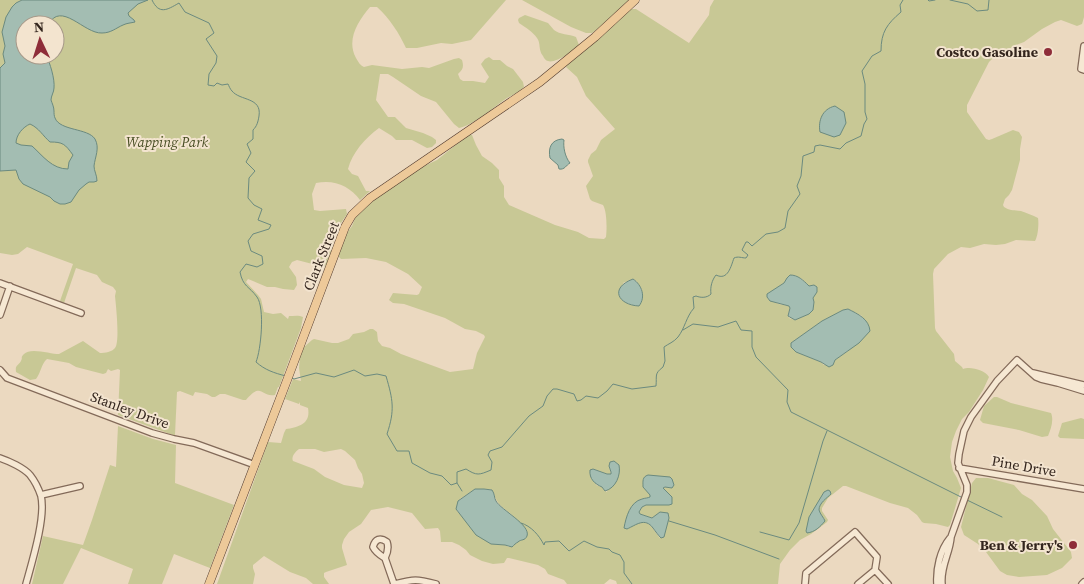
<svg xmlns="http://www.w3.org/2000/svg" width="1084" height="584" font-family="'Source Serif 4',serif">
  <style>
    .green { fill: #c8c895; fill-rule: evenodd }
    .water { fill: #a3bdb2; stroke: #6b8a7f; fill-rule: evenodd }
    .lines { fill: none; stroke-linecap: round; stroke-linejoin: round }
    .stream { stroke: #6b8a7f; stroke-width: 1 }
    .minor-casing { stroke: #836a59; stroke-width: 8 }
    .major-casing { stroke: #513a2e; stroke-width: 9 }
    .minor { stroke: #f6e8d3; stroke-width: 5.5 }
    .major { stroke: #edc999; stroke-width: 8 }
    .poi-dot { fill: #8e2d39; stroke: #f3e4cf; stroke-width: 2 }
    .labels { text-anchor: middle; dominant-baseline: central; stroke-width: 4; stroke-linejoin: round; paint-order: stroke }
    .poi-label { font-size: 14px; font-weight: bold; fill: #33251d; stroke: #f3e4cf; text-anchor: end }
    .park-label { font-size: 14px; font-style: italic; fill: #494f25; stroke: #f3e4cf }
    .street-label { font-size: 14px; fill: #33251d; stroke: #f3e4cf }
  </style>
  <rect width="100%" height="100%" fill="#ebd9c0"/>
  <path class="green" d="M 0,0 L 22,0 L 16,3 L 17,56 L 55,55 L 55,25 L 48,25 L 53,18 L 58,15 L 36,0 L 506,0 L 471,40 L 452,44 L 441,43 L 417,48 L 406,48 C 399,33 390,19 377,7 L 370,7 C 358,21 346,40 356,58 C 359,63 360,65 364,67 L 372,65 L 402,69 L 422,67 L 429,68 L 454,59 L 459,58 L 462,60 C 464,67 463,69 458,74 L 460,79 L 463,81 L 473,81 L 485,83 L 489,77 L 482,66 L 481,64 L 485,59 L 489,57 L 493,60 L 500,60 L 507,66 L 513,69 L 523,82 L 524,87 C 519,92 513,95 507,98 C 494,107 474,125 459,128 L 454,124 L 436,102 L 421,96 L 393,77 L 388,74 L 380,74 L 376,100 L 388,117 L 395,117 L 406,128 L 423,133 L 432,137 L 436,140 L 436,143 L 432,147 L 427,148 L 412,140 L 396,140 L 392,136 L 379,128 C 365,138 352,153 348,169 L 352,174 L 358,176 L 366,191 L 370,191 L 360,200 C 350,186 334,179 316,183 L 312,194 L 314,210 L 320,211 L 346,209 L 347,214 L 337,229 L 338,230 C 336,235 333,241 332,247 C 330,255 329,261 324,267 L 297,260 L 292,262 L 289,267 L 296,277 L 297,285 L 294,290 L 283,289 L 275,287 L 267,287 L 248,279 L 246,282 L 258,295 L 261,299 L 264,312 L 273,314 L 281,313 L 288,319 L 289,316 C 294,316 299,315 303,317 L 301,328 L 279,387 L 278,387 L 275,395 C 261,398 262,381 246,400 L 243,400 L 225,394 L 220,394 L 215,397 L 212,397 L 207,394 L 195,392 L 193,396 L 180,391 L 177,392 L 175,435 L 173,435 L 159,430 L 118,415 L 120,370 L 118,369 L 111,371 L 108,369 L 106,373 L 103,374 L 76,367 L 69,363 L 47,359 C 41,364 41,373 36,379 L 30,380 L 16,372 C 15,365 18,366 21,361 C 23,357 20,358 24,354 C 30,347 51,354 59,354 L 83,341 L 100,353 C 105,353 112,352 115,348 C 120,342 116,306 115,296 L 116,291 L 113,287 L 102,282 L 97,275 L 76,268 L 64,303 L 60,301 L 73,264 L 27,247 L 18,254 L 12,255 L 0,253 L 0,83 L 4,75 L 5,61 L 5,63 L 0,68 Z
    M 522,0 L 629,0 L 599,28 L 592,33 L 586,33 L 571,27 Z
    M 714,0 L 1084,0 L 1084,17 L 1082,24 L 1077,26 L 1061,20 L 1055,22 L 1042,29 L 1024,42 L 1016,45 L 993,58 L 989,62 L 967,105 L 967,112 L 986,139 L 989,140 L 992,139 L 1013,130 L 1019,132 L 1022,137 L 1020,149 L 1020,160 L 1012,190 L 1009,195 L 1005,199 L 1003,205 L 1004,207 C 1010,211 1015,210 1021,211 C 1026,213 1033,215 1038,218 C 1039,224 1038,236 1035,241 L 1016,240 L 1005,244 L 996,245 L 984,244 L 970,248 L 961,247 L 948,254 L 934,269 L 933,274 L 935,328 L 936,331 L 954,354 L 955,361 L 962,367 L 963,369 C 970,366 985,370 989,377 L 983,390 L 969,412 L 962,419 L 956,431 L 952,442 L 950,457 L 953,471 L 957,478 L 961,488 L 950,525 L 948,527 L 936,524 L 924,523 L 922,522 L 917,515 L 908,508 L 890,503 L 846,486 L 843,486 L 828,498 L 822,508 L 822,511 L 828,520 L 827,522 L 811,534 L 800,540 L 790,550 L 780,564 L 778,584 L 617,584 L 616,581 L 610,579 L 604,584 L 567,584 L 564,580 L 548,574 L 545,569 L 538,565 L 509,558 L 507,558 L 504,563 L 493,564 L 482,561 L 470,555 L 466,550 L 459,545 L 452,542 L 441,542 L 440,531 L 438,528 L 425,529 L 412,513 L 388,507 L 371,510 L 361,524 L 349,532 L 344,539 L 342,545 L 342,548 L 347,565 L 326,572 L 324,573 L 324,577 L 329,584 L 313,584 L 306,578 L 290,572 L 264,556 L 253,565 L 253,568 L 255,574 L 253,584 L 217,584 L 268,442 L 281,443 L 284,433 L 286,429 C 298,427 311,424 308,408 L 300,405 L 300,402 L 299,404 L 285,399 L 293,379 L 301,381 L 299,368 L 300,356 L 303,348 L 312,340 L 314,339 L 332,343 L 338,343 L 349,339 L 353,334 L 364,332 L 370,329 L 373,329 L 377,332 L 378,341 L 382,346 L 390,348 L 401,354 L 450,372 L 473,369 L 477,353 L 485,337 L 484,335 L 476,331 L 465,329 L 445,318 L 404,304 L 393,303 L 389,300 L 393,293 L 417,295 L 419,294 L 422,287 L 408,274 L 386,262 L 366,258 L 341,259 L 339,257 L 339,254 L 343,238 L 352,226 L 356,216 L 359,211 L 369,204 L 376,198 L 420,168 L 437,160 L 468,135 L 472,135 L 476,145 L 482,156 L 492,163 L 499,170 L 499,178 L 504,186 L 504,197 L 509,205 L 555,225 L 578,232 L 589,238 L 604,239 L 606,237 C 607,229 607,211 603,205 L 592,201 L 590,199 L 586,186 L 593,176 L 588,162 L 588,160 L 591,154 L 596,150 L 601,140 L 615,129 L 586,96 L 577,77 L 566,67 L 568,64 L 630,9 L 636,9 L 689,43 L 709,15 L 710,7 ZM 793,275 L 802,279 L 809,286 L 814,285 L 815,294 L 813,298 L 814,302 L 813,310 L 809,314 L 795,320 L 789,318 L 788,315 L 790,308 L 789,306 L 779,304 L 768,299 L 767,295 L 784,283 ZM 633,279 L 636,281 L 642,290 L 639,306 L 627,303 L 623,283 ZM 848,309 L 862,316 L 848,351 L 835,360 L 833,365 L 824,365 L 821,362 L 796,352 L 791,347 L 791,343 L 822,321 L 843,310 ZM 299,449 L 315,449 L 324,452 L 341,449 L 345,451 L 355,460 L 358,468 L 362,474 L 364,483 L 362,488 L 344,485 L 325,477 L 314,469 L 293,461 C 291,457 295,452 299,449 ZM 614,461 L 607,492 L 605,491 L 602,487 L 596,485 L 593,469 L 607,474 L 611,474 L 609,466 L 610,462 ZM 672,479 L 672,488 L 665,487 L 663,488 L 669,505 L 646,505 L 642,507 L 639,512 L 640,514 L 652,518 L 660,512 L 660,538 C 650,525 647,515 629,528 L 641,499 L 650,497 L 650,495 ZM 475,489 L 490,489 L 494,493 C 496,506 508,510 517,520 L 509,547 L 505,545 L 497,545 L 473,531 L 467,522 L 457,511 L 460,499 Z
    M 525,15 L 548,23 C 550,25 552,28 554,30 C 560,35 569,34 576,37 L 579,45 C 575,50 555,64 548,61 C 546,61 544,58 543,56 C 538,50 541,43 537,38 C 532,31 526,28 519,23 L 518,20 L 519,18 Z
    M 994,397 L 997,397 L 1011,403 L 1051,413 C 1054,420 1051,429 1048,436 L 1042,437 L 1019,430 L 983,423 L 980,420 L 984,406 Z
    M 1081,418 L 1084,419 L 1084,439 L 1060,438 L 1058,436 L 1062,423 Z
    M 118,426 L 153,439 L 176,445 L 175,483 L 234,505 L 210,568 L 174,554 L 162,584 L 128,584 L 133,569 L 81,548 L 63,584 L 32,584 L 43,536 L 83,545 L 92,520 L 110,465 L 116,467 Z
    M 976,478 L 988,478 L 1014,485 L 1022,494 L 1032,500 L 1047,516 L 1053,529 L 1071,552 L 1072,558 L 1062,568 L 1047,575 L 1019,577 L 1007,575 L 1000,571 L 986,552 L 978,544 L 964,535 L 961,527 L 972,483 Z"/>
  <path class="water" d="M 22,0 L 148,0 L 138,4 L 128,13 L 129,16 L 134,20 L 135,22 C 131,23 127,23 123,25 C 116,28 111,33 102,33 C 84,34 61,0 48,25 L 25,25 L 25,55 L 46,55 C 50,63 55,79 54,88 C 54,92 51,96 51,100 C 52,103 54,107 54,111 C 54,113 54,116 55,118 C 60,131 88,128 95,139 C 100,148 95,157 94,166 C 94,171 97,175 97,181 L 94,182 L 89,182 L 86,184 L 79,190 L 71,202 L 65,204 L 60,204 L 54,201 L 50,197 L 23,184 L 19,179 L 16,170 L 0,171 L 0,68 L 5,63 L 3,54 L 5,46 L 2,32 L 6,17 L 12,7 L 16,3 ZM 30,124 C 39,128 43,136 50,142 C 63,142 65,144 73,155 L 69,162 L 68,169 C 52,169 43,156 32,146 L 21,145 L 16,143 C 16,135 23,127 30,124 Z
    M 835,106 L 844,112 L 846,123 L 840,135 L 834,137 L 820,132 C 818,121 822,109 835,106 Z
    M 562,139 L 564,140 C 563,147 565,157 570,163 C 566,165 565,170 559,169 L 558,165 L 550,158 C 548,148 551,140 562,139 Z
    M 790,275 C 798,275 803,280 809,286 L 814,285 L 817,287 L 817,292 L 813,298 L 814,302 L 813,310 L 809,314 L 795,320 L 788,316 L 790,308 L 789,306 L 770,301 L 767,297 L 767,294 L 784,283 L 787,278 Z
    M 633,279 C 642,285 646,297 639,306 C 618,305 609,288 633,279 Z
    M 848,309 C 858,314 869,319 870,331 L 859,343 L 835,360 L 833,365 L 829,367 L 821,362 L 796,352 L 791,347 L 791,343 L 822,321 L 843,310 Z
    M 614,461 L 619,465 C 621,475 616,488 605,491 L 602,487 C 595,484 589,479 590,470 L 593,469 L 607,474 L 611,474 L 611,472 L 609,466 L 610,462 Z
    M 648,475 L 670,477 L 672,479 L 674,485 L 672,488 L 665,487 L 663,488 L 672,497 L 672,504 L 669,505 L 646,505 L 642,507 L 639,512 L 640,514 L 652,518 L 660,512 L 668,513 L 669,518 L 664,537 L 661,538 C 658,535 656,532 653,528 C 645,517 636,525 627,529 L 624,528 C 626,517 630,502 642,499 C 645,498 648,498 650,497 L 650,495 L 643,487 C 643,481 642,477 648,475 Z
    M 475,489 L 484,489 L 492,490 C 495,494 494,498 496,501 C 501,510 531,525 527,536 C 525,541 521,539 518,542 C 516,543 514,545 512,547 L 505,545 L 491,544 L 476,535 L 456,509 L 458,501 Z
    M 828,490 L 830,491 L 831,494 C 827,498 819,503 819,510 C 820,514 824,518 825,521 C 820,527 815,532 807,533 L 806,531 L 809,517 L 824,492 Z"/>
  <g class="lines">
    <path class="stream" d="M 152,0 C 159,15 167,10 179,3 L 185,12 L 209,23 L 214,33 L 206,39 L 217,56 L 216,63 L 209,74 L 208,85 L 214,86 L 217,83 L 222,85 L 228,84 C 229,86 230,89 232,91 C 240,101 262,97 259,116 C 258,122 257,126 253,130 L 253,139 L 247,144 L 251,153 L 246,162 L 255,171 L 249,178 L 248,198 L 254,205 L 262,209 L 258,220 L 271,225 L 269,229 L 253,234 L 248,241 L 251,251 L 262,256 L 263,264 L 257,267 L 246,264 L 240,272 C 243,287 249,286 257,297 C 265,308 261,350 256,362 C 265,370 274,373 286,376
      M 928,0 L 929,1 L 935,0
      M 950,0 L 968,4 L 977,11 L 988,10 L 989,0
      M 683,330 L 693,324 L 718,327 L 736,321 L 741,330 L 752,331 L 752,347 L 756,357 L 788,390 L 787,402 L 791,412 L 963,498
      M 292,378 L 294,379 L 316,373 L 334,377 L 354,370 L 365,376 L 377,374 L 386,376 C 393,400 395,410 387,434 L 397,451 L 409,451 L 412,463 L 430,473 L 442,476 L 451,485 L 457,483 L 457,472 L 466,469 C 477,476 479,475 491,470 L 492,462 L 488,455 L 490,451 L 502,447 L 529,416 L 543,406 L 547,396 L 553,389 L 557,389 L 574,394 L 577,401 L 581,400 L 586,396 L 598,398 L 607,391 L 613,384 L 632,389 L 656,386 C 657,375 654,374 663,367 L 665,361 L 664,347 C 668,344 674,342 678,337 C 685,328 686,317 694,308 L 693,297 L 696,296 C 701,298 707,298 711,294 C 710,287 712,280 716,275 C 728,281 731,266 734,258 C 738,256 742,258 746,258 L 748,255 L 742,250 L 746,242 L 748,242 L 752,246 L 766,234 L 778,232 L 785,228 L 788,211 L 800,194 L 797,186 L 801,176 L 803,156 L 814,152 L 815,146 L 820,145 L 840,149 L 846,143 L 861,136 L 864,124 L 867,119 L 865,112 L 865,84 L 862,71 L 872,56 L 881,51 C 881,32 887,24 901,12 L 900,5 L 903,0
      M 457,483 L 462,491
      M 967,500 L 1002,517
      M 669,521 L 715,535 L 779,559
      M 521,523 C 531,526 539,535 544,545 L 545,542 L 559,541 L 569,551 L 584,541 L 597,547 L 609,549 L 612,552 L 620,555 L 624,562 L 624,573 L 632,584
      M 760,532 L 789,540 L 799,523 L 823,441 L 827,431"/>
    <g class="minor-casing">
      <path id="minor" d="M 1084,46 L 1081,69 L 1084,70
        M 0,283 L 81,313
        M 0,315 L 10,286
        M 0,370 L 7,378 L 152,433 L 174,439 L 194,443 L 255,465
        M 1033,373 L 1084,385
        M 0,458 C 9,461 24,468 30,475 C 34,480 39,490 41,496 C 46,517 32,562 26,584
        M 959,468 L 1084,489
        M 41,495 L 80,486
        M 385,558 C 380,555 376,553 373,547 C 375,539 380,537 387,542 C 389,548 388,552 385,558 L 394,584
        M 875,570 L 888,584
        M 395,584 C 414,579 417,579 436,584
        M 805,584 L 806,573 L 855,532 L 877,557 L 875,570 L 858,584
        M 937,584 C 936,569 940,550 950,538
        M 942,584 C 940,567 950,553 951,537 L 967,492 L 967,485 L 958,463 L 959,454 L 964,431 L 971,417 L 997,381 L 1017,360 L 1036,377 L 1041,379 L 1058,383 L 1084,391
        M 1082,584 L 1084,582"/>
    </g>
    <g class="major-casing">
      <path id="major" d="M 209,584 L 289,375 L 345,227 L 352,215 L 370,198 L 540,82 L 595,37 L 635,0"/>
    </g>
    <use href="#minor" class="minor"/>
    <use href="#major" class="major"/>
  </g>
  <g class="poi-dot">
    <circle cx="1048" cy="52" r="5"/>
    <circle cx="1073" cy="545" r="5"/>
  </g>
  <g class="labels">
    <g class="poi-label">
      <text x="1038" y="52">Costco Gasoline</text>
      <text x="1063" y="545">Ben &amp; Jerry's</text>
    </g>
    <g class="park-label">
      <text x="167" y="142">Wapping Park</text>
    </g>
    <g class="street-label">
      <text transform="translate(321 256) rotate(-68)">Clark Street</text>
      <text transform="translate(130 410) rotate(20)">Stanley Drive</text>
      <text transform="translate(1024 466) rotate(10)">Pine Drive</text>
    </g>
  </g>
  <g transform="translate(40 40) rotate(356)"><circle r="24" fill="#f3e4cf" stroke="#a69888"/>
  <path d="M0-4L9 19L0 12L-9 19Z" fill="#8e2d39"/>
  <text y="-8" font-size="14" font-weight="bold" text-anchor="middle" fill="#33251d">N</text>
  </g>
</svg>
